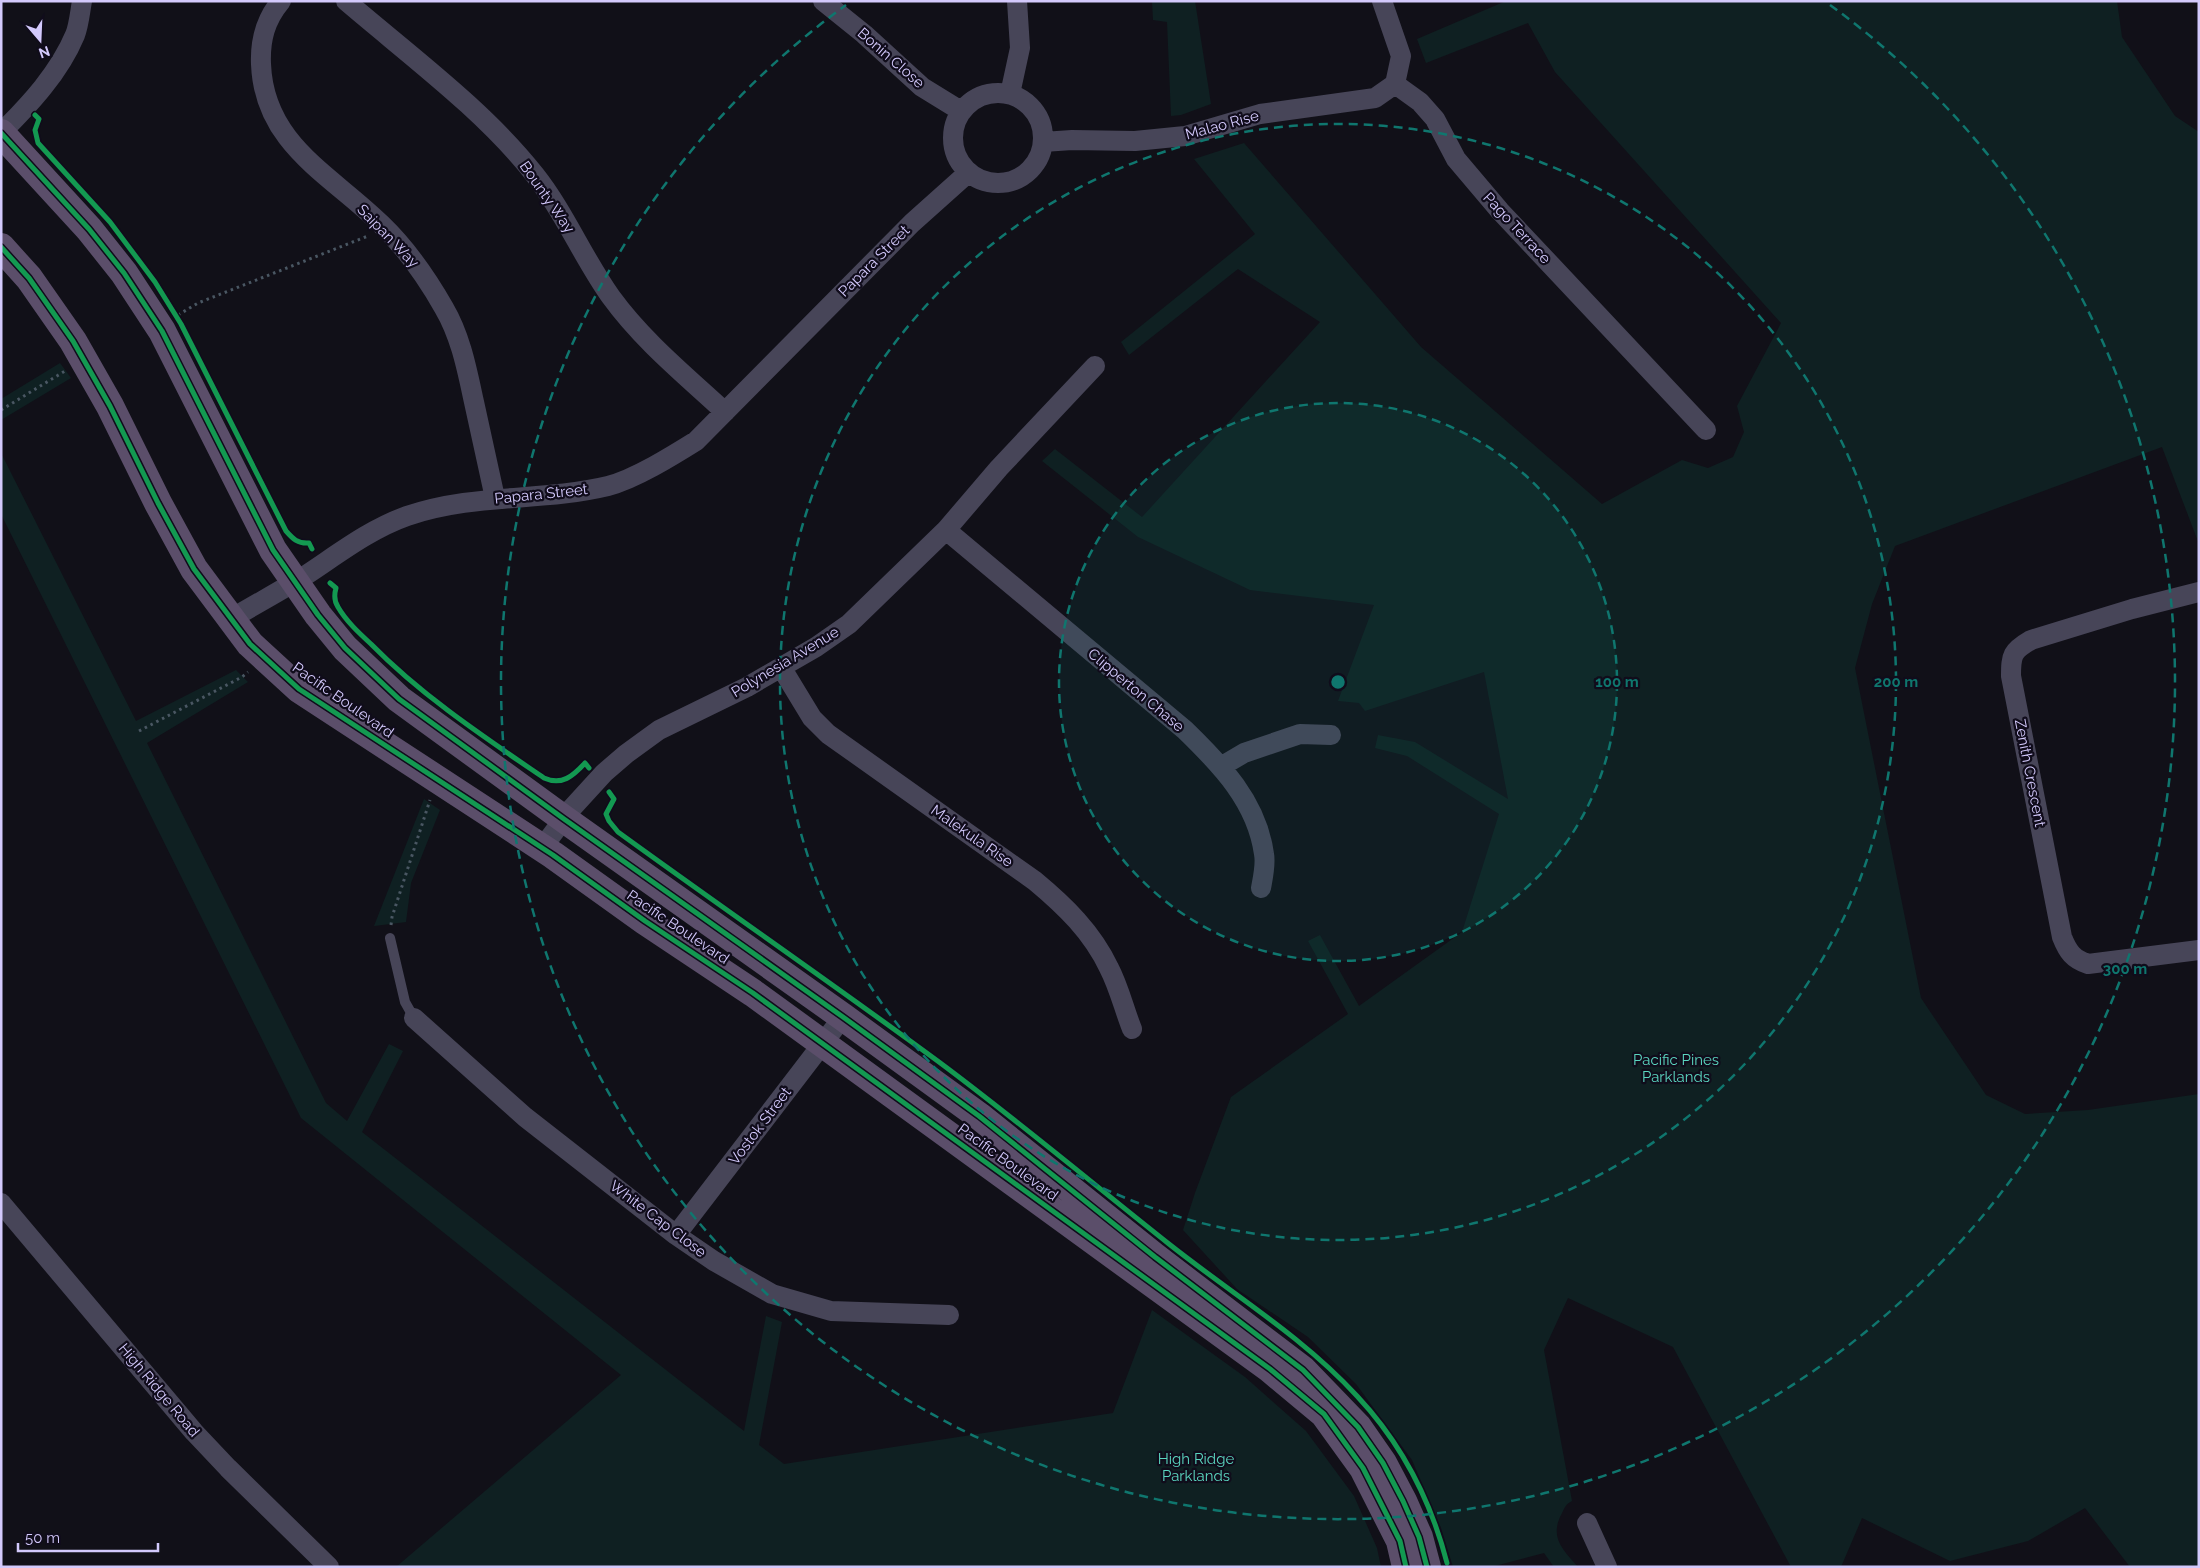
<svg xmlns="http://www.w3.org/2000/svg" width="2200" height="1568" font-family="Raleway,sans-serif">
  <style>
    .green { fill: #0f2022 }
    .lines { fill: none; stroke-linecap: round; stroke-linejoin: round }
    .path { stroke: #4a5763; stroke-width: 3; stroke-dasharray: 2.5 4; stroke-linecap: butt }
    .lane { stroke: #474558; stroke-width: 10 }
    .street { stroke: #474558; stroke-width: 20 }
    .primary { stroke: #5b4e6a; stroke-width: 28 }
    .cycleway-casing { stroke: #100c1b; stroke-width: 8 }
    .cycleway { stroke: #139951; stroke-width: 5 }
    .ring { fill: none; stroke: #0f766e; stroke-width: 2.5; stroke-dasharray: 9 6 }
    .labels { text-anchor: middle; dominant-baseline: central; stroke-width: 4.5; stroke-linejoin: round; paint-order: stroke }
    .street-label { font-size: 15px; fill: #d3c9fc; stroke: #100c1b }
    .park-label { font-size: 15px; fill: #5bd6c0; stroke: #100c1b }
    .centre { fill: #0f766e; stroke: #100c1b; stroke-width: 2.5 }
    .ring-label { font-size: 15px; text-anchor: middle; font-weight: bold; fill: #0f766e; stroke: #100c1b; stroke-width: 4.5; stroke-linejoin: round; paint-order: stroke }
  </style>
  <rect width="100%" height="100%" fill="#111018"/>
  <path class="green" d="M 1152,1 L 1195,1 L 1211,104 L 1181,115 L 1171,116 L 1167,22 L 1153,20 Z
    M 1506,1 L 2117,1 L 2122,37 L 2175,116 L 2199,132 L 2199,544 L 2162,447 L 1895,546 L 1872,604 L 1855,668 L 1921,998 L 1986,1095 L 2025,1114 L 2088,1110 L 2199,1094 L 2199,1567 L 2130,1567 L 2085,1508 L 2028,1541 L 1950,1561 L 1862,1518 L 1841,1567 L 1791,1567 L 1673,1347 L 1568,1298 L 1544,1350 L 1572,1501 C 1566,1504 1565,1507 1562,1513 C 1549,1537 1562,1549 1578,1567 L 1554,1567 L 1544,1553 L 1491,1567 L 1453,1567 L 1441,1528 L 1412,1460 L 1356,1384 L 1308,1337 L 1237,1289 L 1183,1230 L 1195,1193 L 1231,1097 L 1348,1014 L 1308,941 L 1320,935 L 1359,1006 L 1462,932 L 1499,814 L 1407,756 L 1375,748 L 1378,735 L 1415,742 L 1508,799 L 1484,672 L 1365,711 L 1359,703 L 1338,701 L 1374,605 L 1250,590 L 1138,537 L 1042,461 L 1055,449 L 1142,517 L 1320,322 L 1238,269 L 1129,355 L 1121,342 L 1255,234 L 1194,159 L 1244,143 L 1421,347 L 1602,504 L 1682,460 L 1708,468 L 1733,457 L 1744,432 L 1737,406 L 1781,323 L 1555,72 L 1528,23 L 1426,63 L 1417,39 Z
    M 60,363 L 71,378 L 1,420 L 1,399 Z
    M 1,453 L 136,721 L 236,670 L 248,682 L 147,743 L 326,1103 L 347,1121 L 389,1044 L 403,1051 L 362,1132 L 744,1431 L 766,1316 L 782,1322 L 759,1445 L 784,1464 L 1113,1413 L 1152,1310 L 1245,1377 L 1306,1431 L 1354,1496 L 1377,1548 L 1381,1567 L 396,1567 L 621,1375 L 301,1118 L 1,514 Z
    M 424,799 L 440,810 L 411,883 L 406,922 L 374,926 Z"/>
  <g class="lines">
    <path class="path" d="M 178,315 L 198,303 L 368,236
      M 1,410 L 65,371
      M 139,731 L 242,677 L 248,672
      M 391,925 L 392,917 L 430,800"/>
    <path class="lane" d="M 390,938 L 405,1002 L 414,1018"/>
    <path class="street" d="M 281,1 C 265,20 260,40 261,64 C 264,144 330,174 381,224 C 407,249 427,278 444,308 C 461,337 467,370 474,402 C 481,434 488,466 495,498
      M 346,1 C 409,55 485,111 535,175 C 565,213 583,258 611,297 C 643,341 685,375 725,412
      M 823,1 L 864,34 L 922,87 L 961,111
      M 1382,1 L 1401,56 L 1395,84 L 1420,102 L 1435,119 L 1456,159 L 1500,211 L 1706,430
      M953 138a45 45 0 1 1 90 0a45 45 0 1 1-90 0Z
      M 1010,94 L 1020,48 L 1017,1
      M 1,133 C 30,104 59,73 75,35 C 79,25 80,12 82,1
      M 1043,142 L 1072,140 L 1135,141 L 1185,136 L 1260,114 L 1375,98 L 1395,84
      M 946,530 L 1185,730 C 1221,765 1257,802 1264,854 C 1266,864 1263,877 1261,888
      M 2199,592 L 2132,609 L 2031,640 C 2012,651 2011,655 2011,676 L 2062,937 C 2068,952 2073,959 2088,964 L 2199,950
      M 231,619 C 256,604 282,590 306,575 C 338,554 370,529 407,516 C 475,493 541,502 608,486 C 635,479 672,456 696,441 L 912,223 L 969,172
      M 781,667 L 812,718 L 828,734 L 1035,881 C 1065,906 1092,932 1109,968 C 1119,987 1124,1009 1132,1029
      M 1222,766 L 1244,753 L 1300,734 L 1331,735
      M 542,848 L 572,808 L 604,773 L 626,754 L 659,730 L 747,687 L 816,647 L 849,624 L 946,530 L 999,468 L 1095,366
      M 414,1018 L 525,1117 L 676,1235 L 714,1261 L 772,1294 L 831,1311 L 949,1315
      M 1,1203 L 194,1432 L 228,1468 L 329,1567
      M 676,1235 L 843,1017
      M 1587,1523 L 1607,1567"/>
    <path class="primary" d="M 1,133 L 89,229 L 124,273 L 162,331 L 273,550 L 318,615 L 345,648 L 399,699 L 564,819 L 843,1017 L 979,1116 L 1155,1257 L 1303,1370 L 1358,1427 L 1383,1463 L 1403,1501 L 1419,1537 L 1427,1567
      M 1,247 L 29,278 L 73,341 L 110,406 L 158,503 L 194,569 L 250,644 L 299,689 L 553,855 L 645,921 L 753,993 L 1270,1369 L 1324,1414 L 1363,1468 L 1400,1541 L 1406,1567"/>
    <g class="cycleway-casing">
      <path id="cycleway" d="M 35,115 L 39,119 L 35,130 L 38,143 L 110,222 L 155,282 L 181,324 L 286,531 C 293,539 298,544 309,543 L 312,549
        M 1,133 L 89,229 L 124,273 L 162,331 L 273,550 L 318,615 L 345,648 L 399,699 L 564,819 L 843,1017 L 979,1116 L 1155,1257 L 1303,1370 L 1358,1427 L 1383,1463 L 1403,1501 L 1419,1537 L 1427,1567
        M 1,247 L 29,278 L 73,341 L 110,406 L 158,503 L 194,569 L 250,644 L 299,689 L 553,855 L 645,921 L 753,993 L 1270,1369 L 1324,1414 L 1363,1468 L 1400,1541 L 1406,1567
        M 330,583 L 336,588 C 334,595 334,601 338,607 C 346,621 359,633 371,644 C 422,696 484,737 544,778 C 562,786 573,776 585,763 L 589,768
        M 609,792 L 614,799 L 606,814 L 609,821 L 618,832 C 724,909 833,984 939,1062 C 1017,1120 1092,1183 1169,1244 C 1232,1294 1302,1336 1357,1396 C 1401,1443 1431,1501 1447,1563"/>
    </g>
    <use href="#cycleway" class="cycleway"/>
  </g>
  <circle cx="1338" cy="682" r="279" fill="#0f766e" fill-opacity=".12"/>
  <g class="ring">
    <circle cx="1338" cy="682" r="279"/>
    <circle cx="1338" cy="682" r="558"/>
    <path d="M1830 5A837 837 0 1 1 846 5"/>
  </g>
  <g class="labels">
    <g class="street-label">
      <text transform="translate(891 58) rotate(41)">Bonin Close</text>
      <text transform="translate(1222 125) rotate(-15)">Malao Rise</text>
      <text transform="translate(547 197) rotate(55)">Bounty Way</text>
      <text transform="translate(1517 228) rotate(47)">Pago Terrace</text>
      <text transform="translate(388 236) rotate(46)">Saipan Way</text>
      <text transform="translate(874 261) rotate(-45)">Papara Street</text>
      <text transform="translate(541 494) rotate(-6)">Papara Street</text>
      <text transform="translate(785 662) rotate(-31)">Polynesia Avenue</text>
      <text transform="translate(1136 690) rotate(40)">Clipperton Chase</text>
      <text transform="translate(343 700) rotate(35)">Pacific Boulevard</text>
      <text transform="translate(2030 773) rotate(79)">Zenith Crescent</text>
      <text transform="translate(972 836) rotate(35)">Malekula Rise</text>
      <text transform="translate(678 927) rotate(34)">Pacific Boulevard</text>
      <text transform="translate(760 1126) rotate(-53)">Vostok Street</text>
      <text transform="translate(1008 1162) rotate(36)">Pacific Boulevard</text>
      <text transform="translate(658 1219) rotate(37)">White Cap Close</text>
      <text transform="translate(159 1390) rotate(50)">High Ridge Road</text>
    </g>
    <g class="park-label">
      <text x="1676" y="1060">Pacific Pines<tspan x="1676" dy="17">Parklands</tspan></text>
      <text x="1196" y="1459">High Ridge<tspan x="1196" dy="17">Parklands</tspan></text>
    </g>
  </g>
  <circle cx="1338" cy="682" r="8" class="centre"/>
  <g class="ring-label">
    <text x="1617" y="687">100 m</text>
    <text x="1896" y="687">200 m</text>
    <text x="2125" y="974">300 m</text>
  </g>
  <rect width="2200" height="1568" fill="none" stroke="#d3c9fc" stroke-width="5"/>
  <g transform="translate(40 40) rotate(161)" stroke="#100c1b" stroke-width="4" paint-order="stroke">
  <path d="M0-4L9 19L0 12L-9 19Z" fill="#d3c9fc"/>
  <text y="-8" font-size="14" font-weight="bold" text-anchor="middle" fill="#d3c9fc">N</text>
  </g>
  <path d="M18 1543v8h140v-8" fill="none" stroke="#d3c9fc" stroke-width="2.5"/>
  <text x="25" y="1543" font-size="15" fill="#d3c9fc" stroke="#100c1b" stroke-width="4" paint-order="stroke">50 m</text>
</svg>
